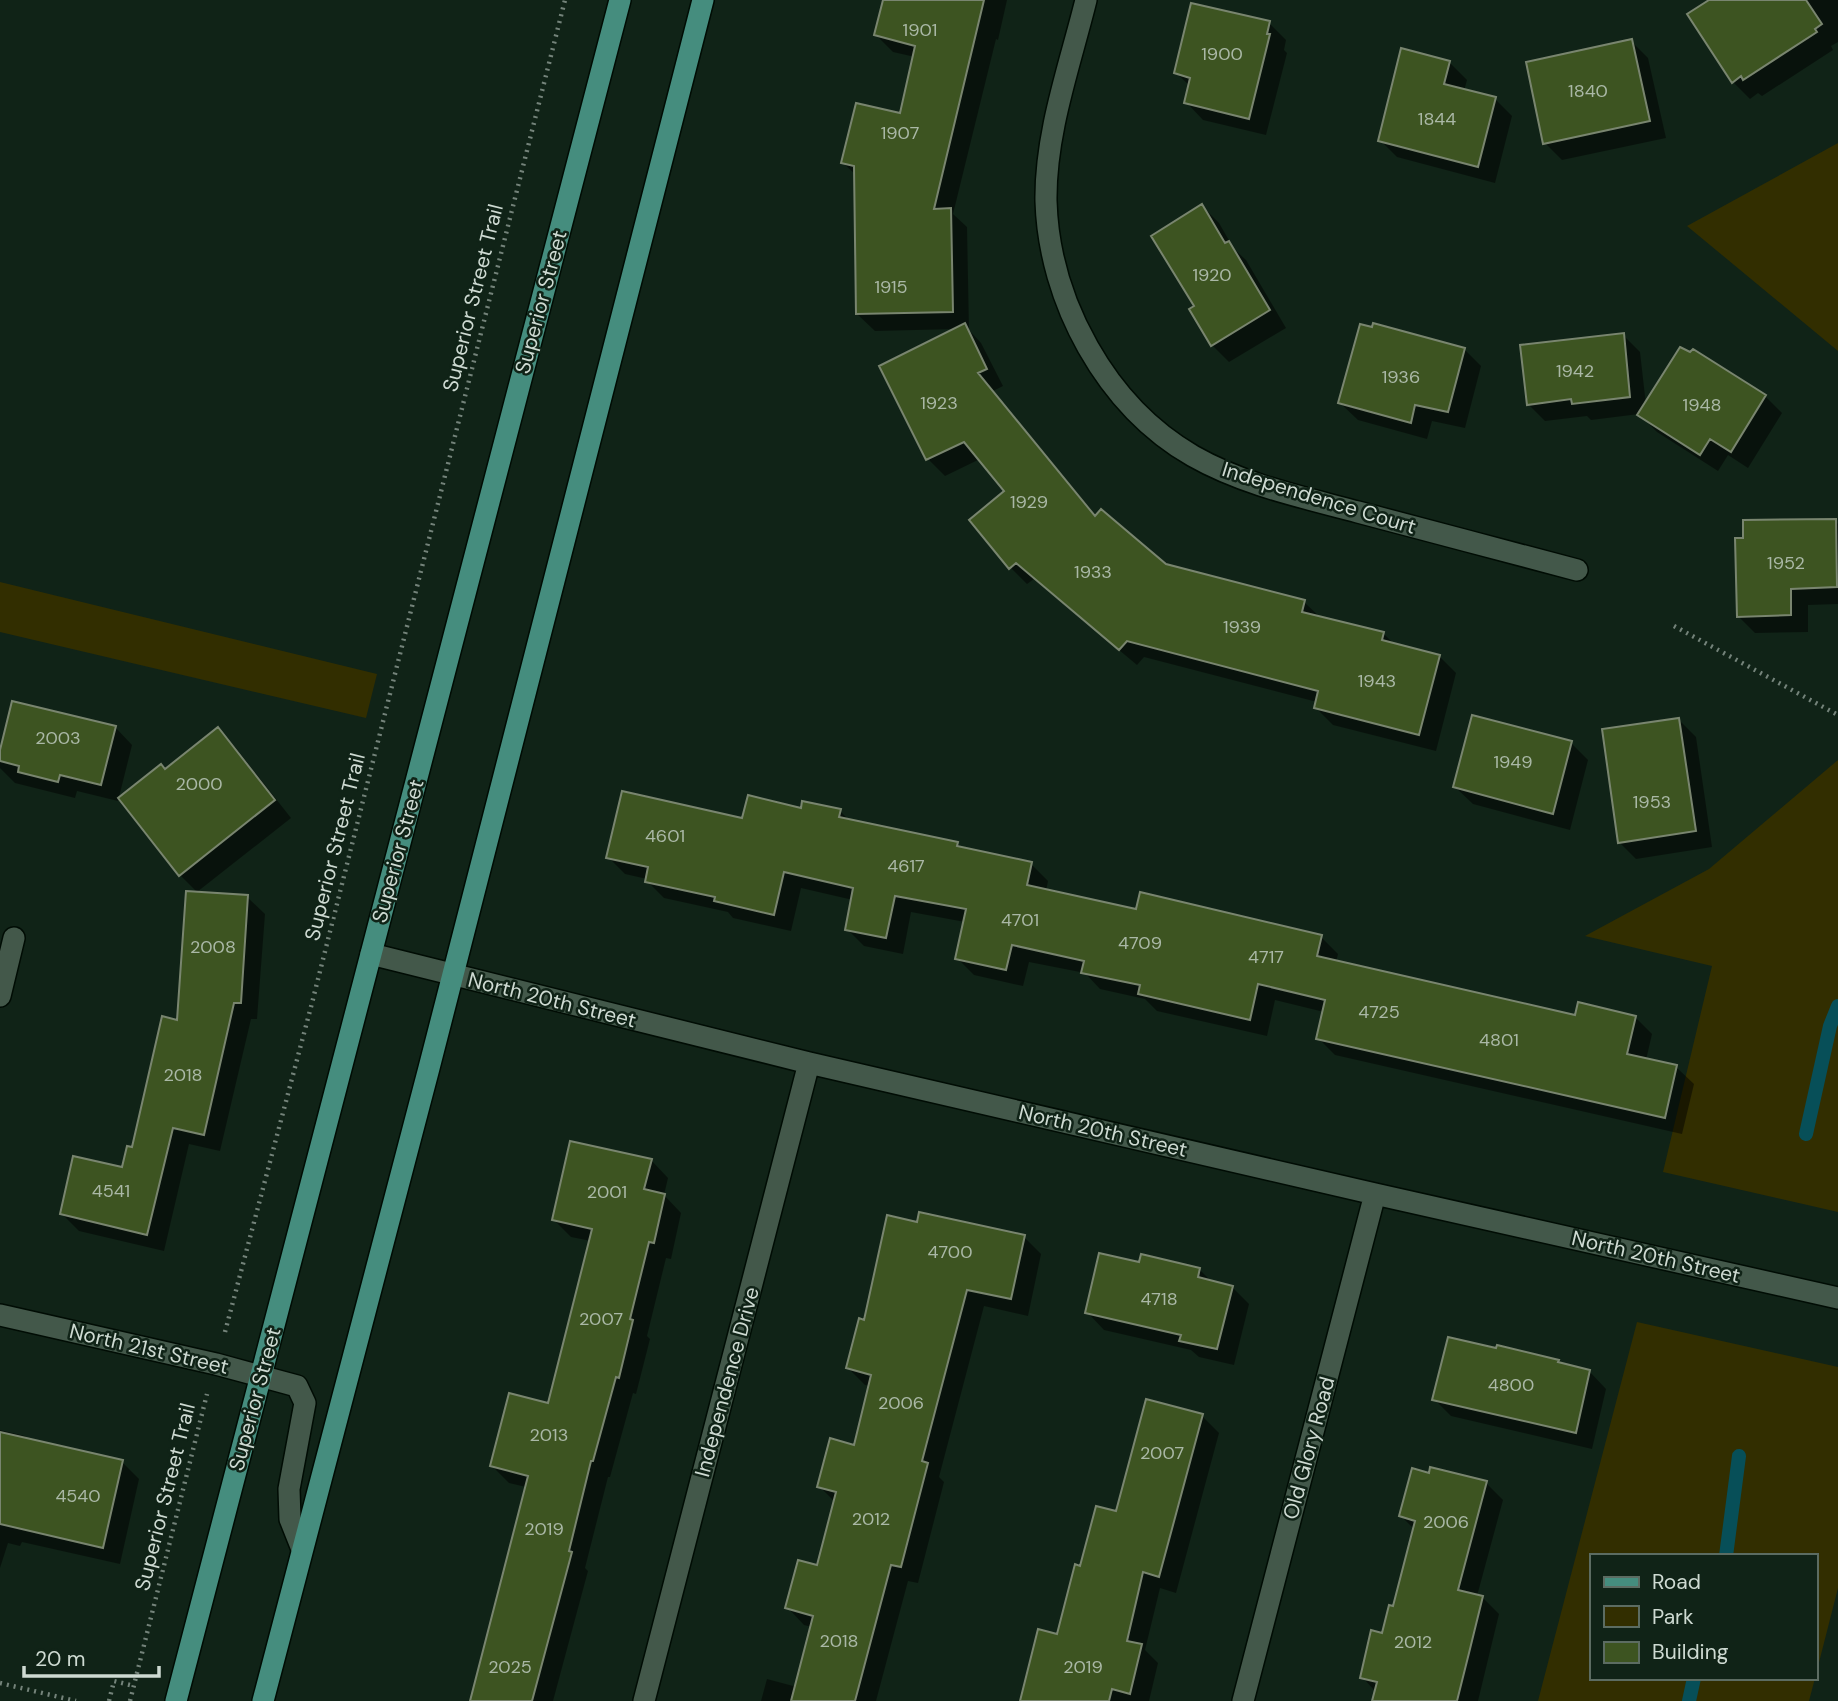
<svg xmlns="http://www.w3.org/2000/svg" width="1838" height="1701" font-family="'DM Sans',sans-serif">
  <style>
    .green { fill: #322e00 }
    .shadow { fill: #0007 }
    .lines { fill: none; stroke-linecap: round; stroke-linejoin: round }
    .stream { stroke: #074f58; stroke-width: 14 }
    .building { fill: #3d5421; stroke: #79856f; stroke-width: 2 }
    .minor-casing { stroke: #000c04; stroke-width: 24 }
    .major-casing { stroke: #000c04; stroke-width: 24 }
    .path { stroke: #74837a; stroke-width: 4.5; stroke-dasharray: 2 5; stroke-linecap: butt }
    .minor { stroke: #43584a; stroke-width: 21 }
    .major { stroke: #458d7e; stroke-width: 21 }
    .labels { text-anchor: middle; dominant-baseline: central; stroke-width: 5; stroke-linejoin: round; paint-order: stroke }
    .number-label { font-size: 18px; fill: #aab8a6 }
    .street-label { font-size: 21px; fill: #cedad2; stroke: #102317 }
  </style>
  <rect width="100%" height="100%" fill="#102317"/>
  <path class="green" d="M 1838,143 L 1838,351 L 1687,226 Z
    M 0,582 L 377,674 L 366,718 L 0,632 Z
    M 1838,760 L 1838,1212 L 1663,1172 L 1712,966 L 1585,936 L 1709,869 Z
    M 1637,1322 L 1838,1367 L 1838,1588 L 1815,1678 L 1815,1556 L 1591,1556 L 1591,1678 L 1815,1678 L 1809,1701 L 1538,1701 Z"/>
  <path class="shadow" d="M 885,0 L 1007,0 L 998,40 L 996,39 L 953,214 L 967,227 L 969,330 L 981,343 L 1003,386 L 993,391 L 1097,517 L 1165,566 L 1304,602 L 1321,618 L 1384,634 L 1395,645 L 1439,656 L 1456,673 L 1436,751 L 1333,725 L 1316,708 L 1317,702 L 1144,657 L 1137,665 L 1034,579 L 1027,584 L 1010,567 L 1007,491 L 980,459 L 945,476 L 928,459 L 881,367 L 957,329 L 875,331 L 857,314 L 856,175 L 843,163 L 901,116 L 915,57 L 893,52 L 876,35 Z
    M 1712,0 L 1838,0 L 1838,42 L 1831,46 L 1833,50 L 1762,96 L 1758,93 L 1750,99 L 1733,82 Z
    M 1269,23 L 1286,40 L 1284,50 L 1287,53 L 1266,135 L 1203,120 L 1186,102 L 1190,86 L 1176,73 Z
    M 1631,41 L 1648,58 L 1666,138 L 1562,160 L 1545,143 Z
    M 1449,62 L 1467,80 L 1464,91 L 1495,99 L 1512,116 L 1495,183 L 1397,157 L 1380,140 Z
    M 1202,206 L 1219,223 L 1234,249 L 1246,260 L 1286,328 L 1229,362 L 1212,345 L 1196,307 Z
    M 1623,335 L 1640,352 L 1646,405 L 1765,396 L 1782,413 L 1748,468 L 1728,455 L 1718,471 L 1657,432 L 1639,414 L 1591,420 L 1587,416 L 1545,421 L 1528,404 Z
    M 1464,349 L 1481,366 L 1465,428 L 1432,421 L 1427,439 L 1358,420 L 1340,403 Z
    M 1835,521 L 1838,524 L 1838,604 L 1808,605 L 1808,632 L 1755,633 L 1738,616 Z
    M 1679,720 L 1696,737 L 1712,847 L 1636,859 L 1619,842 Z
    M 115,727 L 132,745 L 118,801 L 77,791 L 75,798 L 15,783 L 0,768 L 0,757 Z
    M 218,730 L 235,747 L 291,818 L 197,892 L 180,875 L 166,771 Z
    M 1571,743 L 1588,760 L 1570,830 L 1473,804 L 1455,787 Z
    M 802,810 L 840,811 L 850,821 L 957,843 L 963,849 L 1031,864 L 1048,881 L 1046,891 L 1138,911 L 1321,937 L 1338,954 L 1336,962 L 1576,1018 L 1635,1017 L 1652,1034 L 1646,1060 L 1676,1067 L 1694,1084 L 1682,1134 L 1335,1055 L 1318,1038 L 1324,1012 L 1275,1000 L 1267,1036 L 1157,1011 L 1145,999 L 1100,989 L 1085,973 L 1029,962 L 1023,986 L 974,975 L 957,958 L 965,922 L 911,912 L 903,954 L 864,946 L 847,929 L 853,900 L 801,888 L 791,931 L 733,918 L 728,912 L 664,898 L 647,881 L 647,879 L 625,874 L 608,857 L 744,820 Z
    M 247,897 L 265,914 L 257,1019 L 251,1019 L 220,1151 L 189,1144 L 164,1251 L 79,1231 L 62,1214 L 123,1170 L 133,1149 L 178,1022 Z
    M 651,1160 L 668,1178 L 664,1195 L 681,1213 L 671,1259 L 666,1258 L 647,1336 L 650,1339 L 636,1394 L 633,1393 L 610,1477 L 608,1477 L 585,1568 L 588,1571 L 553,1701 L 472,1701 L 526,1487 L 509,1483 L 492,1466 L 550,1405 L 591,1241 L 571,1237 L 554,1220 Z
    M 918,1224 L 1024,1237 L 1041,1254 L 1028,1316 L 984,1306 L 939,1477 L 944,1482 L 918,1583 L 908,1581 L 876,1701 L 761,1701 L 767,1679 L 797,1687 L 812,1627 L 804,1625 L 787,1607 L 818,1567 L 835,1502 L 819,1486 L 856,1447 L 870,1386 L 865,1385 L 848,1368 L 865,1322 Z
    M 1141,1264 L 1199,1269 L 1213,1283 L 1232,1287 L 1249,1304 L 1234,1365 L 1199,1357 L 1191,1350 L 1104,1330 L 1087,1312 Z
    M 1558,1361 L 1561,1364 L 1589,1371 L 1606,1389 L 1592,1449 L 1451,1416 L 1434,1399 Z
    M 1202,1416 L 1219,1433 L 1176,1593 L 1160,1588 L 1145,1650 L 1158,1663 L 1149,1701 L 1025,1701 L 1058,1636 L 1081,1568 L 1118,1513 Z
    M 0,1430 L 25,1436 L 30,1441 L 122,1462 L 139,1479 L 120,1564 L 22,1542 L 20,1546 L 8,1543 L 0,1568 Z
    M 1486,1483 L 1503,1500 L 1477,1596 L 1482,1597 L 1499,1614 L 1478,1701 L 1374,1701 L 1376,1692 L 1362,1677 L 1395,1608 L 1415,1530 L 1401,1516 Z"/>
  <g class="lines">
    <path class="stream" d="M 1806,1134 L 1830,1026 L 1838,1006
      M 1726,1556 L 1739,1456
      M 1689,1701 L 1694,1678"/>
  </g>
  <path class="building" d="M 883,0 L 984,0 L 934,209 L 951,208 L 953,312 L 856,314 L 854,166 L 841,163 L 856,103 L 900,113 L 915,46 L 874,35 Z
    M 1709,0 L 1806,0 L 1822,24 L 1815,29 L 1817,32 L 1743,80 L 1741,76 L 1732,83 L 1687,14 Z
    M 1191,3 L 1270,21 L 1267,34 L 1270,34 L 1249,119 L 1184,103 L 1190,78 L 1174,73 Z
    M 1632,39 L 1650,121 L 1543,144 L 1526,62 Z
    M 1401,48 L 1450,61 L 1444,84 L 1496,97 L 1478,167 L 1378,141 Z
    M 1202,204 L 1225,243 L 1229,241 L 1270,310 L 1211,346 L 1189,309 L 1194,306 L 1151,236 Z
    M 965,323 L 987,369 L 978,373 L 1095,516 L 1101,509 L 1166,564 L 1305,600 L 1302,612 L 1384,632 L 1382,640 L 1440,655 L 1419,735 L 1314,708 L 1318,691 L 1127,641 L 1119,650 L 1016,563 L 1009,569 L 969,520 L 1004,491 L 964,442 L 926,460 L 879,366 Z
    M 1373,323 L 1465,348 L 1448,412 L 1415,405 L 1411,423 L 1338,403 L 1360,324 L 1372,327 Z
    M 1624,333 L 1630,397 L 1572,404 L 1571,399 L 1527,405 L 1520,345 Z
    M 1680,347 L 1690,352 L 1693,349 L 1766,395 L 1731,452 L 1710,439 L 1700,455 L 1637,415 Z
    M 1836,519 L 1837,587 L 1791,589 L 1791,615 L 1737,617 L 1735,538 L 1743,538 L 1743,520 Z
    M 12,701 L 116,726 L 101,785 L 60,775 L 58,782 L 18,772 L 19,766 L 0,761 L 0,750 Z
    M 1472,715 L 1572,741 L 1553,814 L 1453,787 Z
    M 1679,718 L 1696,831 L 1618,843 L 1602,729 Z
    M 218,727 L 275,800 L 179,876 L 118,798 L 161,764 L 165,769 Z
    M 622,791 L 742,818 L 748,795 L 801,808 L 802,801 L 841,809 L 839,817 L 958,842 L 957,846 L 1032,862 L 1027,885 L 1136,909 L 1140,892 L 1322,935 L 1317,956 L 1575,1015 L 1578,1002 L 1636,1016 L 1627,1054 L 1677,1065 L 1665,1118 L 1316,1039 L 1325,1000 L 1258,984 L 1250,1020 L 1138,994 L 1140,985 L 1081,973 L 1084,961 L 1012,945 L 1006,970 L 955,959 L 966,909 L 895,896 L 886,938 L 845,930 L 853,888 L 784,872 L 774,915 L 714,901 L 715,897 L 645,882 L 648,867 L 606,858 Z
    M 186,891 L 248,895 L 241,1003 L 234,1003 L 204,1135 L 173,1128 L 147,1235 L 60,1214 L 73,1156 L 122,1167 L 127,1146 L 132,1147 L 162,1016 L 177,1020 Z
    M 570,1141 L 652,1159 L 644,1189 L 665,1194 L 654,1243 L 649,1242 L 630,1319 L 633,1320 L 619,1378 L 616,1377 L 593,1461 L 591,1461 L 569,1551 L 572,1552 L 532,1701 L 470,1701 L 528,1476 L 490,1466 L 509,1393 L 548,1403 L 592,1229 L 552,1220 Z
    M 919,1212 L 1025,1235 L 1011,1299 L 967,1290 L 922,1461 L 928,1463 L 901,1567 L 891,1565 L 855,1701 L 791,1701 L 813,1616 L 785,1608 L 798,1560 L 817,1565 L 836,1492 L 817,1487 L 830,1438 L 854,1445 L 871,1375 L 846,1368 L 859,1318 L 864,1320 L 887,1215 L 917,1222 Z
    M 1099,1253 L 1139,1262 L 1141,1254 L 1200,1268 L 1198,1277 L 1233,1286 L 1217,1349 L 1179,1341 L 1181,1335 L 1085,1313 Z
    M 1448,1337 L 1496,1348 L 1497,1345 L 1559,1360 L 1558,1362 L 1590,1370 L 1576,1433 L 1432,1400 Z
    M 1146,1399 L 1203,1414 L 1159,1577 L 1143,1572 L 1127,1641 L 1142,1644 L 1130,1694 L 1112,1689 L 1109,1701 L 1020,1701 L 1038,1629 L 1057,1634 L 1075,1564 L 1080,1566 L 1096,1506 L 1116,1511 Z
    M 0,1432 L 123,1460 L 103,1548 L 0,1524 Z
    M 1430,1467 L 1487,1481 L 1458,1590 L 1483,1596 L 1469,1653 L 1457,1701 L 1372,1701 L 1377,1682 L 1360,1678 L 1371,1630 L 1382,1633 L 1389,1605 L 1393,1606 L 1415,1521 L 1399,1516 L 1412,1468 L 1429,1473 Z"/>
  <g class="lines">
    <g class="minor-casing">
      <path id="minor" d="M 1086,0 C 1070,65 1045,133 1046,201 C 1049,301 1106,406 1193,456 C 1244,485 1302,497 1358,512 C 1431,531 1504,551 1577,570
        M 371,954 L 809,1063 L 1375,1194 L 1838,1298
        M 0,996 L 14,938
        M 0,1315 L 216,1364 L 297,1386 L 305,1403 L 289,1489 L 290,1519 L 302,1549
        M 644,1701 L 809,1063
        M 1243,1701 L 1375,1194"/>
    </g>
    <g class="major-casing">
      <path id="major" d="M 176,1701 L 620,0
        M 263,1701 L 429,1068 L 703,0"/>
    </g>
    <path class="path" d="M 1674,626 L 1838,715
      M 225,1332 L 312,1003 L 565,0
      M 0,1683 L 76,1701
      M 109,1701 L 114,1681 L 134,1686
      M 130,1701 L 207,1394"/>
    <use href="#minor" class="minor"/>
    <use href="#major" class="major"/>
  </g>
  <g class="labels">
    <g class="number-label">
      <text x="920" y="30">1901</text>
      <text x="1222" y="54">1900</text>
      <text x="1588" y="91">1840</text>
      <text x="1437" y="119">1844</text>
      <text x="900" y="133">1907</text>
      <text x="1212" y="275">1920</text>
      <text x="891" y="287">1915</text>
      <text x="1575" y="371">1942</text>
      <text x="1401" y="377">1936</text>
      <text x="939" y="403">1923</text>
      <text x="1702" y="405">1948</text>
      <text x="1029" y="502">1929</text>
      <text x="1786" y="563">1952</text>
      <text x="1093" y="572">1933</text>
      <text x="1242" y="627">1939</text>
      <text x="1377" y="681">1943</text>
      <text x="58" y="738">2003</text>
      <text x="1513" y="762">1949</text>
      <text x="199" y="784">2000</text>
      <text x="1652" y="802">1953</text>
      <text x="665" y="836">4601</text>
      <text x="906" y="866">4617</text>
      <text x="1020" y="920">4701</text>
      <text x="1140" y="943">4709</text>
      <text x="213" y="947">2008</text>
      <text x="1266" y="957">4717</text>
      <text x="1379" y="1012">4725</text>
      <text x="1499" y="1040">4801</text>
      <text x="183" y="1075">2018</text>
      <text x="111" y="1191">4541</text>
      <text x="607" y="1192">2001</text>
      <text x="950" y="1252">4700</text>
      <text x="1159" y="1299">4718</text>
      <text x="601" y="1319">2007</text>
      <text x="1511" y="1385">4800</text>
      <text x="901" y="1403">2006</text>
      <text x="549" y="1435">2013</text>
      <text x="1162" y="1453">2007</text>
      <text x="78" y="1496">4540</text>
      <text x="871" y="1519">2012</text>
      <text x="1446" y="1522">2006</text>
      <text x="544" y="1529">2019</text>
      <text x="839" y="1641">2018</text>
      <text x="1413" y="1642">2012</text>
      <text x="510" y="1667">2025</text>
      <text x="1083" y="1667">2019</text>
    </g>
    <g class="street-label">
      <text transform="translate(473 298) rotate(-76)">Superior Street Trail</text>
      <text transform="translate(541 302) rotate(-75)">Superior Street</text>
      <text transform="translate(1319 498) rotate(17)">Independence Court</text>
      <text transform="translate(335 847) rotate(-76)">Superior Street Trail</text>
      <text transform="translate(398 851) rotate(-75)">Superior Street</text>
      <text transform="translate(552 1000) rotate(14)">North 20th Street</text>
      <text transform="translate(1103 1131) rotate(13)">North 20th Street</text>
      <text transform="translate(1656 1257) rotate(13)">North 20th Street</text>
      <text transform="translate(149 1349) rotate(13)">North 21st Street</text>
      <text transform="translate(727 1382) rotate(-75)">Independence Drive</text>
      <text transform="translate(255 1399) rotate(-75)">Superior Street</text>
      <text transform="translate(1309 1448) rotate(-75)">Old Glory Road</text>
      <text transform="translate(165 1497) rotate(-76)">Superior Street Trail</text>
    </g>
  </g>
  <rect x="1590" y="1554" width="228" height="126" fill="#102317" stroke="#5c6c62" stroke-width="2"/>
  <rect x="1604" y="1577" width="35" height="10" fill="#458d7e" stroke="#5c6c62" stroke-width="2"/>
  <text x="1652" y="1589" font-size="21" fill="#cedad2">Road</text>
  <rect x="1604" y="1606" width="35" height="21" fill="#322e00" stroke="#5c6c62" stroke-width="2"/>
  <text x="1652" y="1624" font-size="21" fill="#cedad2">Park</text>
  <rect x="1604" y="1642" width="35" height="21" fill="#3d5421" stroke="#5c6c62" stroke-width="2"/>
  <text x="1652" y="1659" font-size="21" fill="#cedad2">Building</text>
  <path d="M24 1666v10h135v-10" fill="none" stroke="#cedad2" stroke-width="3.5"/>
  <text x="35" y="1666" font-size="21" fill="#cedad2" stroke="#102317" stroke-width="5" paint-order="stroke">20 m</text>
</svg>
